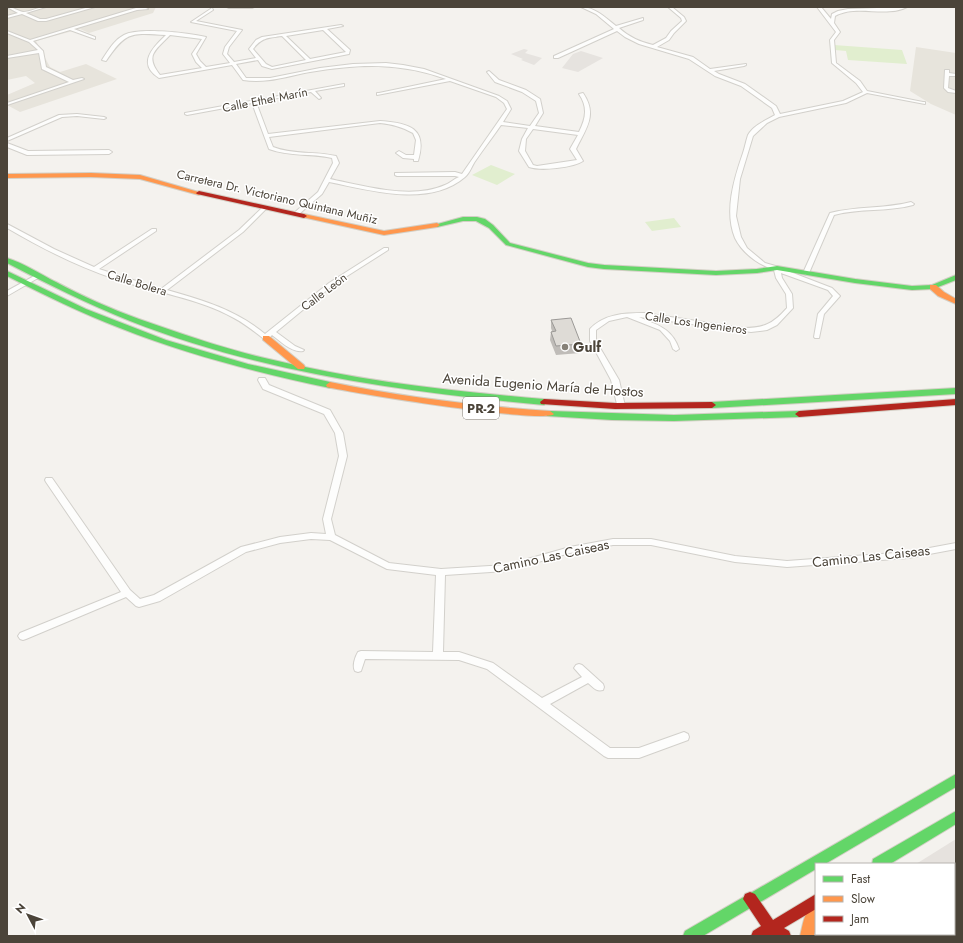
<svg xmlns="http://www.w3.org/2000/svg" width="963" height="943" font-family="Jost,sans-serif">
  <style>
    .residential { fill: #e7e4dc }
    .industrial { fill: #e6e2de }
    .green { fill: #e1eecf }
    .parking { fill: #e6e3df }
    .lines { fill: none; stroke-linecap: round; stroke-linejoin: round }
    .street-casing { stroke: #d2d0cb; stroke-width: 2 }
    .fast-casing { stroke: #d3cfc5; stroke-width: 2 }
    .slow-casing { stroke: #d3cfc5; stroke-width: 2 }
    .jam-casing { stroke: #d3cfc5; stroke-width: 2 }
    .street { fill: #fdfdfc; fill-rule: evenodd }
    .fast { fill: #63d668; fill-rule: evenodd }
    .slow { fill: #ff974d; fill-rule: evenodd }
    .jam { fill: #b3261e; fill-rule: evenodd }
    .wall { fill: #bfbcb8 }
    .building { fill: #dedbd6; stroke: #9b9996 }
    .poi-dot { fill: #868178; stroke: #fff; stroke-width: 1.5 }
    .labels { text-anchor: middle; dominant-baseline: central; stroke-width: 3; stroke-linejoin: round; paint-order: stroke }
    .far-street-label { font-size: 12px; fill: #4b4439; stroke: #fff }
    .shield { fill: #fff; stroke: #817c74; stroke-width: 1 }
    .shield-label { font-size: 13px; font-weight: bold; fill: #4b4439 }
    .poi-label { font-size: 14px; font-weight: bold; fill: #4b4439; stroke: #fff; text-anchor: start }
    .street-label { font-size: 14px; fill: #4b4439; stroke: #fff }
  </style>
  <rect width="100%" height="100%" fill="#f4f2ee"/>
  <path class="residential" d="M 7,7 L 156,7 L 153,13 L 89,33 L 80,29 L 36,41 L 50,67 L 60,72 L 86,64 L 117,79 L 20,112 L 7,105 L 7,95 L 35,83 L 26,76 L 7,80 Z
    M 916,47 L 956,53 L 956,115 L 931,104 L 910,91 Z"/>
  <path class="industrial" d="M 956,839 L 956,936 L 836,936 L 837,934 L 954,934 L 954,864 L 916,864 Z"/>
  <path class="green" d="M 834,45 L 902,50 L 907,64 L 848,60 L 846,51 L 835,50 Z
    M 491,165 L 515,174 L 497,185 L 472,175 Z
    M 674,218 L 681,227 L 652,231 L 645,222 Z"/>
  <path class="parking" d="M 524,49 L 528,50 L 525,53 L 542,58 L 534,65 L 521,60 L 523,59 L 511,54 Z
    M 581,51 L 603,58 L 578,72 L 562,68 L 573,54 Z"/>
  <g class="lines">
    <g class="street-casing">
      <path id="street" d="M 7,7 C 13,7 18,11 23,12 C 30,12 38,7 46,7 L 26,13 L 40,19 L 46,19 L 89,7 L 95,7 L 46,21 L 38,21 L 22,14 L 7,18 L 7,16 L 18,13 Z
        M 227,7 L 254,7 L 252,8 L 229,8 Z
        M 581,7 C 595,7 606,18 616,26 L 643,18 L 643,20 L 619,28 C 629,37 640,42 653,45 L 666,38 L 671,31 L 682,21 L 681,18 L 668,7 L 672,7 L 684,17 L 686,21 L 674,33 L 669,40 L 657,47 L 693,57 L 710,69 L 746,64 L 746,65 L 744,66 L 714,71 L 719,74 L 745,84 L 776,106 L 780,114 L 843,101 L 863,92 L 856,83 L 832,63 L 830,40 L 836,32 L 817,7 L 821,7 L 831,19 L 832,14 L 838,11 L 848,9 L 907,7 C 885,18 857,4 835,16 L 834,23 L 840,32 L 834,40 L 836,63 L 860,81 L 867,91 L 923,102 L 925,102 L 925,104 L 867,93 L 846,103 L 779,117 L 767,123 L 753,136 L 740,179 L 736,216 L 741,237 L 747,248 L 765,263 L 779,267 L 780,268 L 832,288 L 840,296 L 824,314 L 819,338 L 815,338 L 814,337 L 818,314 L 833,296 L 828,290 L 781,273 L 782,278 L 792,294 L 793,308 L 777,325 L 767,330 L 751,332 L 639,317 C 657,325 672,328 679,349 L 676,351 L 673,349 L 670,341 L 660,330 L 627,317 L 609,321 L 596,330 L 596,341 L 619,380 L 625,406 L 624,408 L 618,408 L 611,380 L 590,341 L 590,329 C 604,314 624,313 644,313 L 743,328 C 764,328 773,324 787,308 L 786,294 L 776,278 L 774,270 C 758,264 743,254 735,238 C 724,211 734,179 743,153 C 745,147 746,141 748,135 C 753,126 766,120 775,115 L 772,108 L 741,86 L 715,76 L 689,59 L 639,44 L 625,37 L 617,31 L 558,58 L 554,58 L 554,56 L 614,29 L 596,14 Z
        M 136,8 L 146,8 L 148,9 L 137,10 L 74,29 L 95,37 L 95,39 L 70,30 L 33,41 L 43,51 L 46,67 L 73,80 L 82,78 L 84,79 L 7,105 L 7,103 L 69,82 L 42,69 L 39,53 L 7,58 L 7,56 L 38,50 L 29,42 L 7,33 L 7,31 L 30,40 Z
        M 212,8 L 213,10 L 196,21 L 242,30 L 229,47 L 227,54 L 234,62 L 256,58 L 249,49 L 256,40 L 262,37 L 341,25 L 343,26 L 327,29 L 350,50 L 349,54 L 272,69 L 262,66 L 258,60 L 236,64 L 246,78 L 270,78 L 320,68 L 353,64 L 386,63 L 403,65 L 424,69 L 499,96 L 507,101 L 511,109 L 503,122 L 530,126 L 539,113 L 536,101 L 522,92 L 495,82 L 487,72 L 489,71 L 499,80 L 526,90 L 540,99 L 543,113 L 535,126 L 579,132 C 586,118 588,107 579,94 L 583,93 C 598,115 586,128 576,149 L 583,161 C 573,168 540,171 529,167 L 519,151 L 522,139 L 528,128 L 501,125 C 493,137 484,148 476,160 C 472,165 470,173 465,177 C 429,208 369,190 329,182 L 322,194 L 298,215 L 294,215 L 294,213 L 318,192 L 333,163 L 332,158 C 311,153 290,157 269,149 L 252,103 L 187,115 L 185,114 L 185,113 L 344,84 L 344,86 L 315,91 L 321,98 L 319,99 L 311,92 L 256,102 L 268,134 L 380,121 C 409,123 428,128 418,161 L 414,161 L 414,159 L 403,158 L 396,153 L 399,151 L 406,155 L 414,155 L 416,140 L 413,133 C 402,127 392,124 380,123 L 269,137 L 273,147 C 293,155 315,151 336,156 L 339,163 L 330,179 C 365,186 411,200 445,185 C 450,183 454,179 459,177 L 455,176 L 397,176 L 395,175 L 395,173 L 455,172 L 462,174 L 507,109 L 504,103 L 496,97 L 450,81 L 377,95 L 377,93 L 379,93 L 446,79 C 398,62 359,64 310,72 C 288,76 266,84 243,80 L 232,65 L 159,78 C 137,64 152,48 166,35 C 131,33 126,31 106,61 L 102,60 C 108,51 114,40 124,35 C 139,27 189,33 206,37 L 196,54 L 200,61 L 206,67 L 230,63 L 223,54 L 225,47 L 237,31 L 191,22 ZM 323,30 L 346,52 L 310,59 L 286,36 ZM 170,35 L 202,39 L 192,54 L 196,62 L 202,68 L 160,75 C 144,55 156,50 170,35 ZM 282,36 L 306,60 L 272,67 L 266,64 L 253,49 C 262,37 269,38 282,36 ZM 533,129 L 578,135 L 570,149 L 577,160 L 537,166 L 533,165 L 525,151 L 526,139 Z
        M 945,70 L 949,70 L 949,73 L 956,74 L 956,76 L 949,76 L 948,88 L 956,91 L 956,93 L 948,92 L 944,88 Z
        M 77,114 L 104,117 L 106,118 L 104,119 L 77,116 L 62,117 L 7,141 L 7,138 L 59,115 Z
        M 7,143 L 28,151 L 109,150 L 112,152 L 109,154 L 27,155 L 7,147 Z
        M 911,202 L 914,204 L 913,205 C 887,212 860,208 834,215 L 809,273 L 806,275 L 803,273 L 830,213 C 857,206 884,209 911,202 Z
        M 264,206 L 267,208 L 243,232 L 167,290 C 203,300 236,310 265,334 L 329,283 L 384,248 L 388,248 L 388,250 L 333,285 L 276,332 L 295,346 L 304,350 L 303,351 C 292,353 280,341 272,335 L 268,339 L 264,339 C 254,331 245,324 234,318 C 198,298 154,292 115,279 C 77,266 41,248 7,228 L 7,224 L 9,225 L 54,249 L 94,267 L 152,229 L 156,229 L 156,231 L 99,269 L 161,289 L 239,230 Z
        M 36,275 L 38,276 L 38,278 L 7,296 L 7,291 Z
        M 259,378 L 265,378 L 269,385 L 330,410 L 343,433 L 347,456 L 331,519 L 335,535 L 389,563 L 441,569 L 506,565 L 570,547 L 613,539 L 651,539 L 735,556 L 787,561 L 908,552 L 956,543 L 956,549 L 908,558 L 787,567 L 735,562 L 651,545 L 613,545 L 570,553 L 506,571 L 445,575 L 443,652 L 459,652 L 493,663 L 542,698 L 582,677 L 574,668 L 576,665 L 579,664 L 582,665 L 603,684 L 604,687 L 603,690 C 596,692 593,687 588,683 L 550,704 L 610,748 L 639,748 L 684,732 L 688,734 L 689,737 L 688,740 L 639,758 L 608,758 L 604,756 L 487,669 L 459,660 L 365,659 L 361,671 L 358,672 L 355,671 C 352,666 355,657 358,652 L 361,651 L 433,652 L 436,575 L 387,569 L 330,540 L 311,539 L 280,543 L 246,552 L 160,601 L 139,607 L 136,606 L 126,597 L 26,639 L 23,640 L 20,639 L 18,636 L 20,633 L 121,592 L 46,482 L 45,480 L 46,478 L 52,478 L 130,590 L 140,599 L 154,595 L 241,547 L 280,537 L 311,533 L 326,534 L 323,519 L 339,456 L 335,433 L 324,414 L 263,389 L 258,380 Z"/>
    </g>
    <g class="fast-casing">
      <path id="fast" d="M 463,217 L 477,217 L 485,219 L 493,225 L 510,243 L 588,263 L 604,265 L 716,271 L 757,269 L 777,266 L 855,279 L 912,286 L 932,285 L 956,275 L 956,280 L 933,289 L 912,290 L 855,283 L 777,270 L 757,273 L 716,275 L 604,269 L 588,267 L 506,245 L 489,228 L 476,221 L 463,221 L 437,227 L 434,225 Z
        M 7,258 C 24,263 40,274 56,282 C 82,296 111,309 139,319 C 182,334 225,349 269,359 C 359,381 451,391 544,399 L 548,402 L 544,405 C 404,392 262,373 130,321 C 88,304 47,284 7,263 Z
        M 7,271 L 86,309 L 166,340 L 248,364 L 330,382 L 334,385 L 330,388 C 259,373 188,355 120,328 C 81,313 44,295 7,276 Z
        M 956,388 L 956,394 L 712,408 L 708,405 L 712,402 Z
        M 550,411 L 674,415 L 799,411 L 803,414 L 799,417 L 674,421 L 612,420 L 547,416 L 546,414 Z
        M 956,774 L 956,787 L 825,864 L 816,864 L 816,869 L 703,936 L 683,936 L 685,931 Z
        M 956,811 L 956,824 L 890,864 L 872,864 L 873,859 Z"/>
    </g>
    <g class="slow-casing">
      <path id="slow" d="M 91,173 L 140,175 L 202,193 L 199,195 L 140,179 L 91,177 L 7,178 L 7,174 Z
        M 304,214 L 384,231 L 437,223 L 440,225 L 437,227 L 384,235 L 302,217 L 302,215 Z
        M 930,285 L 936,285 L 944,292 L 956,299 L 956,304 L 938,296 L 930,289 Z
        M 263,336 L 269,336 L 304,365 L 305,367 L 304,369 L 298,369 L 263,340 Z
        M 330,382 C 403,397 476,406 550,411 L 554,414 C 545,424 352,393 327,387 L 326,385 Z
        M 816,904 L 816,927 L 814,936 L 800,936 C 803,925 804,909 816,904 Z"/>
    </g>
    <g class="jam-casing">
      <path id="jam" d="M 199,191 L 304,214 L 307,216 L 304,218 L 197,194 L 196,193 Z
        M 544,399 L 615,403 L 712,402 L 716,405 L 712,408 L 615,409 L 541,404 L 540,402 Z
        M 956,399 L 956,405 L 799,417 L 795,414 L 799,411 Z
        M 750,892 L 755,894 L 773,920 L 816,894 L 816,909 L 784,928 L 789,931 L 791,936 L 751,936 L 753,931 L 761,926 L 743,899 L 745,894 Z"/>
    </g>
    <use href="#street" class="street"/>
    <use href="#fast" class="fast"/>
    <use href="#slow" class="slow"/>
    <use href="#jam" class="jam"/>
  </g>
  <path class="wall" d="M 551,320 L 581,344 L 580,353 L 556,355 L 550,340 L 551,332 L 552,331 L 551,328 Z"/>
  <path class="building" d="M 571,318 L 581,344 L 556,346 L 551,332 L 556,331 L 551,320 Z"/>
  <circle class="poi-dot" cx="565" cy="347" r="4"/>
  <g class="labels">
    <g class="far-street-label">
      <text transform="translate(265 100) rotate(-11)">Calle Ethel Marín</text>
      <text transform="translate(277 197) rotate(13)">Carretera Dr. Victoriano Quintana Muñiz</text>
      <text transform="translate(137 283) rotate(17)">Calle Bolera</text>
      <text transform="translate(324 292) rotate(-37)">Calle León</text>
      <text transform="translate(696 323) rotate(8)">Calle Los Ingenieros</text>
    </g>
    <rect class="shield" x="463" y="397" width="36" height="22" rx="3"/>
    <g class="shield-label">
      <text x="481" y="408">PR-2</text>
    </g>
    <g class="poi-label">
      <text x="573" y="347">Gulf</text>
    </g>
    <g class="street-label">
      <text transform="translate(543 385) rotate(4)">Avenida Eugenio María de Hostos</text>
      <text transform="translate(551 556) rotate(-12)">Camino Las Caiseas</text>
      <text transform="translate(871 556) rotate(-6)">Camino Las Caiseas</text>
    </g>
  </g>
  <rect width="963" height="943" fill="none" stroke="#4b4439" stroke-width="16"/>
  <rect x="815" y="863" width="140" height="72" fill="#ffffff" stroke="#b7b4b0"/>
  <rect x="823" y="876" width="20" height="6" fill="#63d668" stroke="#b7b4b0"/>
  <text x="851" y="883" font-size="12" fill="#4b4439">Fast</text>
  <rect x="823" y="896" width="20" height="6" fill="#ff974d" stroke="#b7b4b0"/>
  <text x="851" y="903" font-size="12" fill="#4b4439">Slow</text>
  <rect x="823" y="916" width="20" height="6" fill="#b3261e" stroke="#b7b4b0"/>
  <text x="851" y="923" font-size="12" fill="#4b4439">Jam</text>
  <g transform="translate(28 915) rotate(311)" stroke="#ffffff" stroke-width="3" paint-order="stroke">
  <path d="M0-3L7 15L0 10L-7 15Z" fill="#4b4439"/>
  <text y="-6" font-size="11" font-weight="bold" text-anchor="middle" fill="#4b4439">N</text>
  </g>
</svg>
